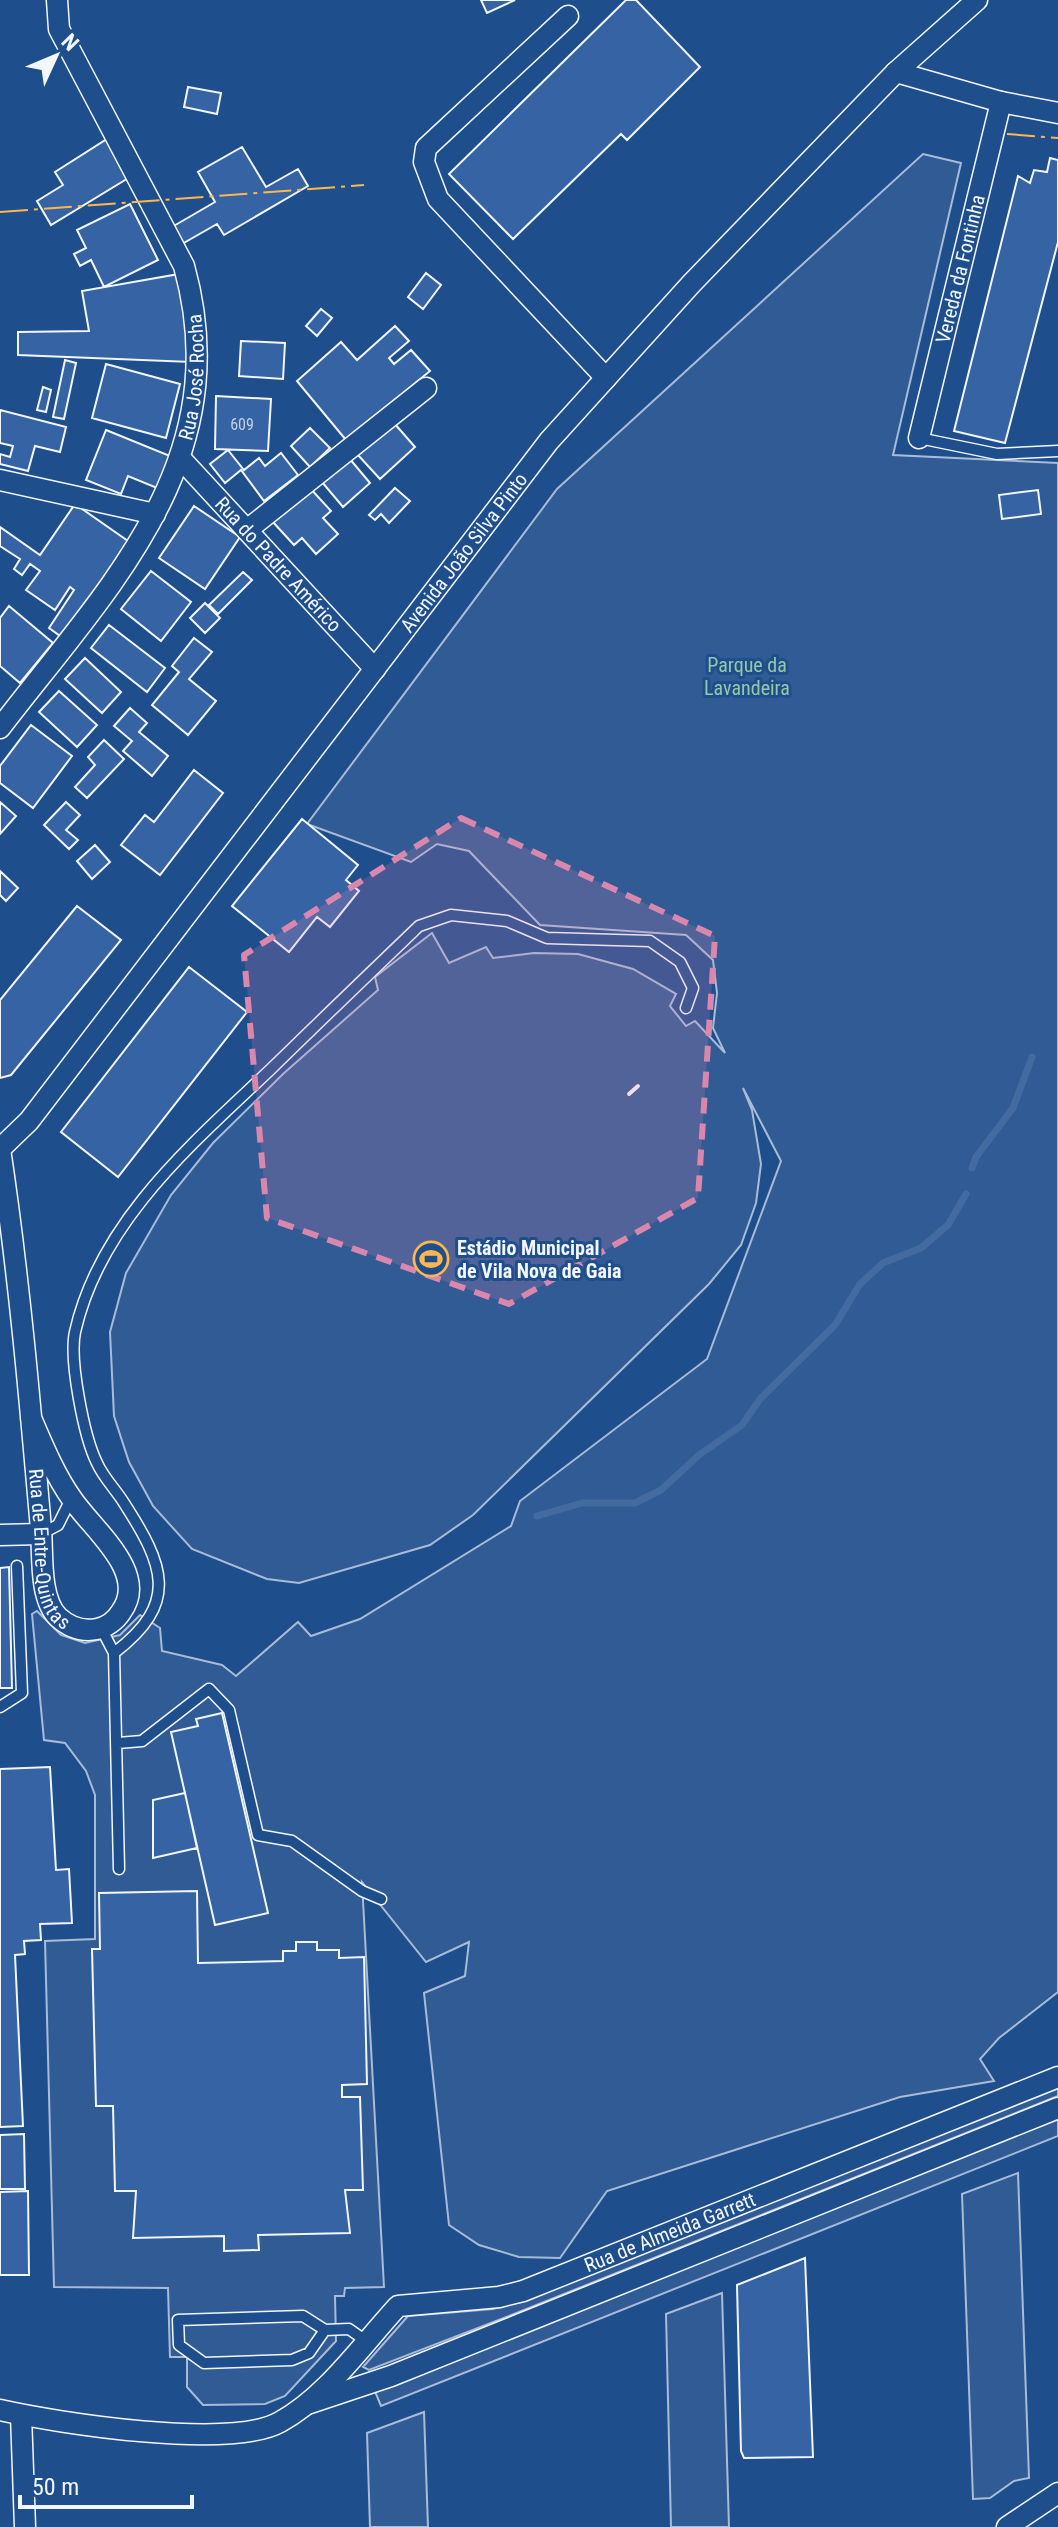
<svg xmlns="http://www.w3.org/2000/svg" width="1058" height="2527" font-family="'Roboto Condensed',sans-serif">
  <style>
    .built { fill: #305b95; stroke: #a8bbd7; stroke-width: 2 }
    .lines { fill: none; stroke-linecap: round; stroke-linejoin: round }
    .stream { stroke: #446ba0; stroke-width: 7 }
    .building { fill: #3563a3; stroke: #f2f6ff; stroke-width: 2 }
    .lane-casing { stroke: #f2f6ff; stroke-width: 13 }
    .street-casing { stroke: #f2f6ff; stroke-width: 23 }
    .lane { stroke: #1f4e8c; stroke-width: 10 }
    .street { stroke: #1f4e8c; stroke-width: 20 }
    .wall { stroke: #f2f6ff; stroke-width: 4 }
    .power { stroke: #ffb74d; stroke-width: 2; stroke-dasharray: 28 6 4 6; stroke-linecap: butt }
    .marked { fill: #da87ad; fill-opacity: 0.2; stroke: #da87ad; stroke-width: 6; stroke-dasharray: 16 10; stroke-linejoin: round }
    .labels { text-anchor: middle; dominant-baseline: central; stroke-width: 6; stroke-linejoin: round; paint-order: stroke }
    .number-label { font-size: 16px; fill: #c3d1e8 }
    .street-label { font-size: 20px; fill: #f2f6ff; stroke: #1f4e8c }
    .park-label { font-size: 20px; fill: #97c8a6; stroke: #1f4e8c }
    .poi-label { font-size: 20px; font-weight: bold; fill: #f2f6ff; stroke: #1f4e8c; text-anchor: start }
  </style>
  <rect width="100%" height="100%" fill="#1f4e8c"/>
  <path class="built" d="M 923,154 L 961,163 L 893,455 L 1058,463 L 1058,1992 L 999,2038 L 980,2059 L 994,2081 L 900,2097 L 607,2191 L 560,2258 L 519,2257 L 479,2245 L 449,2225 L 424,1993 L 465,1976 L 469,1942 L 426,1962 L 362,1882 L 384,2287 L 345,2288 L 344,2296 L 335,2296 L 336,2341 L 285,2396 L 265,2404 L 203,2405 L 187,2387 L 187,2357 L 170,2357 L 168,2288 L 54,2287 L 45,1941 L 95,1939 L 95,1795 L 86,1771 L 65,1743 L 44,1740 L 32,1614 L 37,1611 L 61,1635 L 85,1643 L 120,1635 L 140,1615 L 160,1628 L 162,1651 L 222,1665 L 236,1676 L 298,1622 L 311,1636 L 360,1619 L 511,1526 L 520,1501 L 707,1359 L 781,1161 L 743,1088 L 752,1110 L 761,1164 L 756,1203 L 741,1245 L 709,1284 L 473,1515 L 430,1545 L 299,1583 L 267,1579 L 192,1549 L 153,1506 L 129,1462 L 114,1416 L 110,1332 L 126,1273 L 171,1195 L 213,1143 L 283,1074 L 378,990 L 375,977 L 432,933 L 449,963 L 486,947 L 493,958 L 534,953 L 578,954 L 633,969 L 676,994 L 670,1006 L 686,1026 L 695,1021 L 725,1053 L 713,1028 L 717,993 L 713,960 L 686,935 L 540,925 L 469,851 L 437,844 L 411,862 L 307,824 L 557,489 Z
    M 1058,2088 L 1058,2096 L 519,2312 L 369,2370 L 363,2367 L 408,2316 L 493,2309 L 518,2302 Z
    M 1058,2116 L 1058,2136 L 381,2406 L 374,2389 Z
    M 1018,2173 L 1029,2478 L 1014,2481 L 990,2498 L 973,2499 L 962,2194 Z
    M 722,2293 L 729,2527 L 671,2527 L 666,2314 Z
    M 424,2412 L 428,2527 L 370,2527 L 367,2433 Z"/>
  <g class="lines">
    <path class="stream" d="M 972,1168 L 976,1157 L 1013,1108 L 1032,1057
      M 537,1516 L 582,1503 L 635,1503 L 661,1490 L 699,1455 L 742,1425 L 760,1399 L 835,1325 L 860,1284 L 883,1263 L 921,1248 L 948,1225 L 966,1194"/>
  </g>
  <path class="building" d="M 481,0 L 515,0 L 487,13 Z
    M 626,0 L 636,0 L 700,67 L 627,140 L 621,134 L 513,239 L 449,174 Z
    M 188,87 L 221,93 L 217,114 L 184,107 Z
    M 107,139 L 130,177 L 51,225 L 37,201 L 63,185 L 55,172 Z
    M 242,147 L 266,187 L 298,169 L 308,186 L 224,235 L 217,224 L 182,244 L 172,227 L 215,202 L 198,172 Z
    M 1050,158 L 1058,160 L 1058,242 L 1005,443 L 954,431 L 1018,176 L 1030,183 L 1034,170 L 1047,172 Z
    M 130,204 L 158,260 L 104,287 L 91,260 L 80,266 L 74,254 L 86,248 L 77,230 Z
    M 426,273 L 441,285 L 423,309 L 408,297 Z
    M 179,274 L 191,362 L 18,355 L 18,332 L 89,331 L 82,291 Z
    M 321,309 L 332,318 L 317,336 L 306,326 Z
    M 395,326 L 409,341 L 389,358 L 394,364 L 411,350 L 430,371 L 346,440 L 297,381 L 341,342 L 357,360 Z
    M 241,341 L 285,343 L 283,379 L 239,376 Z
    M 65,360 L 76,363 L 64,419 L 53,417 Z
    M 106,364 L 180,384 L 166,438 L 92,418 Z
    M 43,387 L 51,390 L 46,412 L 37,410 Z
    M 216,396 L 271,399 L 268,451 L 215,449 Z
    M 0,410 L 66,427 L 60,452 L 35,446 L 28,471 L 0,464 L 0,454 L 10,457 L 13,446 L 0,443 Z
    M 394,423 L 415,447 L 380,479 L 358,455 Z
    M 310,428 L 330,448 L 310,467 L 291,446 Z
    M 106,430 L 170,456 L 157,488 L 128,476 L 121,494 L 86,480 Z
    M 228,450 L 244,470 L 259,458 L 265,466 L 281,453 L 298,475 L 264,501 L 241,470 L 225,483 L 210,464 Z
    M 349,458 L 370,483 L 343,507 L 322,482 Z
    M 309,487 L 331,511 L 323,518 L 338,534 L 316,554 L 302,538 L 294,545 L 272,521 Z
    M 395,488 L 410,501 L 389,523 L 381,514 L 375,520 L 369,515 Z
    M 1038,490 L 1041,514 L 1002,519 L 999,495 Z
    M 75,504 L 128,541 L 63,638 L 49,628 L 74,590 L 70,587 L 55,610 L 26,590 L 40,571 L 30,564 L 22,575 L 14,569 L 20,559 L 0,546 L 0,527 L 40,555 Z
    M 194,506 L 240,537 L 205,589 L 159,558 Z
    M 151,571 L 191,602 L 161,641 L 121,609 Z
    M 243,572 L 252,580 L 218,614 L 209,605 Z
    M 205,603 L 220,618 L 205,633 L 190,618 Z
    M 9,606 L 53,643 L 20,683 L 0,666 L 0,618 Z
    M 109,625 L 165,668 L 147,692 L 91,648 Z
    M 194,638 L 212,652 L 189,679 L 216,701 L 188,735 L 152,705 L 179,672 L 172,666 Z
    M 85,658 L 121,692 L 102,713 L 65,679 Z
    M 59,691 L 97,725 L 77,747 L 39,712 Z
    M 130,708 L 147,723 L 139,732 L 168,756 L 152,776 L 123,751 L 132,741 L 114,726 Z
    M 31,725 L 72,756 L 33,808 L 0,783 L 0,766 Z
    M 104,740 L 124,759 L 87,798 L 75,787 L 95,765 L 88,757 Z
    M 194,770 L 223,793 L 160,875 L 121,845 L 145,815 L 154,822 Z
    M 0,802 L 16,816 L 0,834 Z
    M 66,802 L 80,815 L 66,830 L 78,840 L 69,849 L 44,825 Z
    M 302,819 L 358,865 L 346,880 L 359,891 L 330,927 L 317,917 L 289,952 L 232,906 Z
    M 95,845 L 110,862 L 92,879 L 77,861 Z
    M 0,871 L 18,888 L 6,901 L 0,895 Z
    M 77,906 L 121,940 L 11,1075 L 0,1078 L 0,1000 Z
    M 189,967 L 247,1012 L 118,1177 L 61,1132 Z
    M 9,1567 L 12,1688 L 0,1688 L 0,1568 Z
    M 222,1713 L 268,1913 L 215,1925 L 171,1732 L 198,1726 L 196,1719 Z
    M 50,1767 L 56,1870 L 69,1869 L 72,1923 L 40,1924 L 41,1940 L 24,1941 L 25,1954 L 15,1955 L 23,2126 L 0,2127 L 0,1769 Z
    M 185,1793 L 197,1848 L 153,1858 L 153,1800 Z
    M 197,1891 L 198,1963 L 283,1961 L 283,1951 L 296,1951 L 296,1942 L 317,1942 L 317,1950 L 339,1950 L 339,1958 L 364,1957 L 367,2084 L 342,2085 L 342,2097 L 360,2097 L 363,2190 L 345,2190 L 350,2233 L 258,2235 L 259,2250 L 224,2251 L 224,2236 L 133,2238 L 136,2191 L 115,2191 L 113,2106 L 96,2106 L 92,1949 L 100,1949 L 99,1893 Z
    M 24,2134 L 25,2189 L 0,2189 L 0,2135 Z
    M 28,2191 L 29,2275 L 0,2275 L 0,2192 Z
    M 805,2258 L 813,2457 L 744,2458 L 741,2451 L 737,2285 Z"/>
  <g class="lines">
    <g class="lane-casing">
      <path id="lane" d="M 919,438 L 997,454 L 1058,451
        M 41,1534 L 58,1525 L 71,1499
        M 101,1628 L 114,1653 L 119,1869
        M 114,1653 C 180,1603 164,1565 124,1503 C 116,1490 103,1477 97,1463 C 84,1437 69,1360 75,1332 C 100,1221 192,1144 271,1069 C 320,1021 369,974 419,926 L 451,915 L 507,921 L 547,938 L 650,941 L 680,962 L 693,988 L 686,1008
        M 0,1707 L 22,1693 L 17,1566
        M 118,1743 L 142,1741 L 209,1689 L 229,1710 L 258,1835 L 292,1841 L 362,1891 L 381,1899
        M 303,2316 L 325,2330 L 309,2353 L 292,2360 L 204,2363 L 179,2345 L 178,2320 Z
        M 325,2330 L 349,2329 L 366,2341"/>
    </g>
    <g class="street-casing">
      <g id="street">
        <path d="M 568,16 L 426,148 L 424,162 L 438,199 L 606,378"/>
        <path d="M 896,72 L 1001,102 L 1058,113"/>
        <path id="s1" d="M 919,438 L 1001,102"/>
        <path id="s2" d="M 182,460 L 375,669"/>
        <path d="M 0,480 L 155,514"/>
        <path d="M 247,530 L 426,388"/>
        <path id="s3" d="M 0,728 C 109,586 238,461 184,266 L 59,29 L 57,0"/>
        <path id="s4" d="M 0,1149 L 29,1121 L 549,441 L 692,283 L 896,72 L 977,0"/>
        <path id="s5" d="M 0,1149 C 19,1275 30,1402 41,1529 C 43,1554 39,1598 58,1617 C 69,1627 82,1632 97,1629 C 107,1627 116,1620 121,1612 C 150,1573 92,1529 72,1499 C 55,1475 43,1446 31,1418"/>
        <path d="M 0,1535 L 41,1534"/>
        <path d="M 310,2403 L 391,2376 L 1058,2108"/>
        <path id="s6" d="M 0,2410 C 58,2423 230,2450 280,2422 C 326,2397 362,2345 398,2306 L 499,2297 L 523,2291 L 1058,2077"/>
        <path d="M 21,2415 L 25,2527"/>
        <path d="M 1007,2527 L 1058,2493"/>
      </g>
    </g>
    <use href="#lane" class="lane"/>
    <use href="#street" class="street"/>
    <path class="wall" d="M 629,1094 L 638,1086"/>
    <path class="power" d="M 1007,134 L 1058,138
      M 0,212 L 364,185"/>
  </g>
  <path class="marked" d="M 461,818 L 715,936 L 698,1198 L 509,1304 L 267,1218 L 244,955 Z"/>
  <defs>
    <g id="stadium-ring" transform="scale(1.8)"><circle r="9.5" fill="#1f4e8c" stroke="#ffb74d" stroke-width="1.5"/><path d="M0-5a6.5 5 0 1 0 0 10a6.5 5 0 1 0 0-10ZM-3.5-1.8h7v3.6h-7Z" fill="#ffb74d"/></g>
  </defs>
  <g fill-rule="evenodd">
    <use href="#stadium-ring" x="431" y="1259"/>
  </g>
  <g class="labels">
    <g class="number-label">
      <text x="242" y="424">609</text>
    </g>
    <g class="street-label">
      <text stroke="none"><textPath href="#s1" startOffset="174">Vereda da Fontinha</textPath></text>
      <text stroke="none"><textPath href="#s3" startOffset="408">Rua José Rocha</textPath></text>
      <text stroke="none"><textPath href="#s4" startOffset="756">Avenida João Silva Pinto</textPath></text>
      <text stroke="none"><textPath href="#s2" startOffset="142">Rua do Padre Américo</textPath></text>
      <text stroke="none"><textPath href="#s5" startOffset="404">Rua de Entre-Quintas</textPath></text>
      <text stroke="none"><textPath href="#s6" startOffset="734">Rua de Almeida Garrett</textPath></text>
    </g>
    <g class="park-label">
      <text x="747" y="665">Parque da<tspan x="747" dy="23">Lavandeira</tspan></text>
    </g>
    <g class="poi-label">
      <text x="457" y="1248">Estádio Municipal<tspan x="457" dy="23">de Vila Nova de Gaia</tspan></text>
    </g>
  </g>
  <g transform="translate(56 56) rotate(46)" stroke="#1f4e8c" stroke-width="6" paint-order="stroke">
  <path d="M0-6L14 30L0 20L-14 30Z" fill="#f2f6ff"/>
  <text y="-12" font-size="22" font-weight="bold" text-anchor="middle" fill="#f2f6ff">N</text>
  </g>
  <path d="M20 2495v12h172v-12" fill="none" stroke="#f2f6ff" stroke-width="4"/>
  <text x="32" y="2495" font-size="24" fill="#f2f6ff" stroke="#1f4e8c" stroke-width="6" paint-order="stroke">50 m</text>
</svg>
